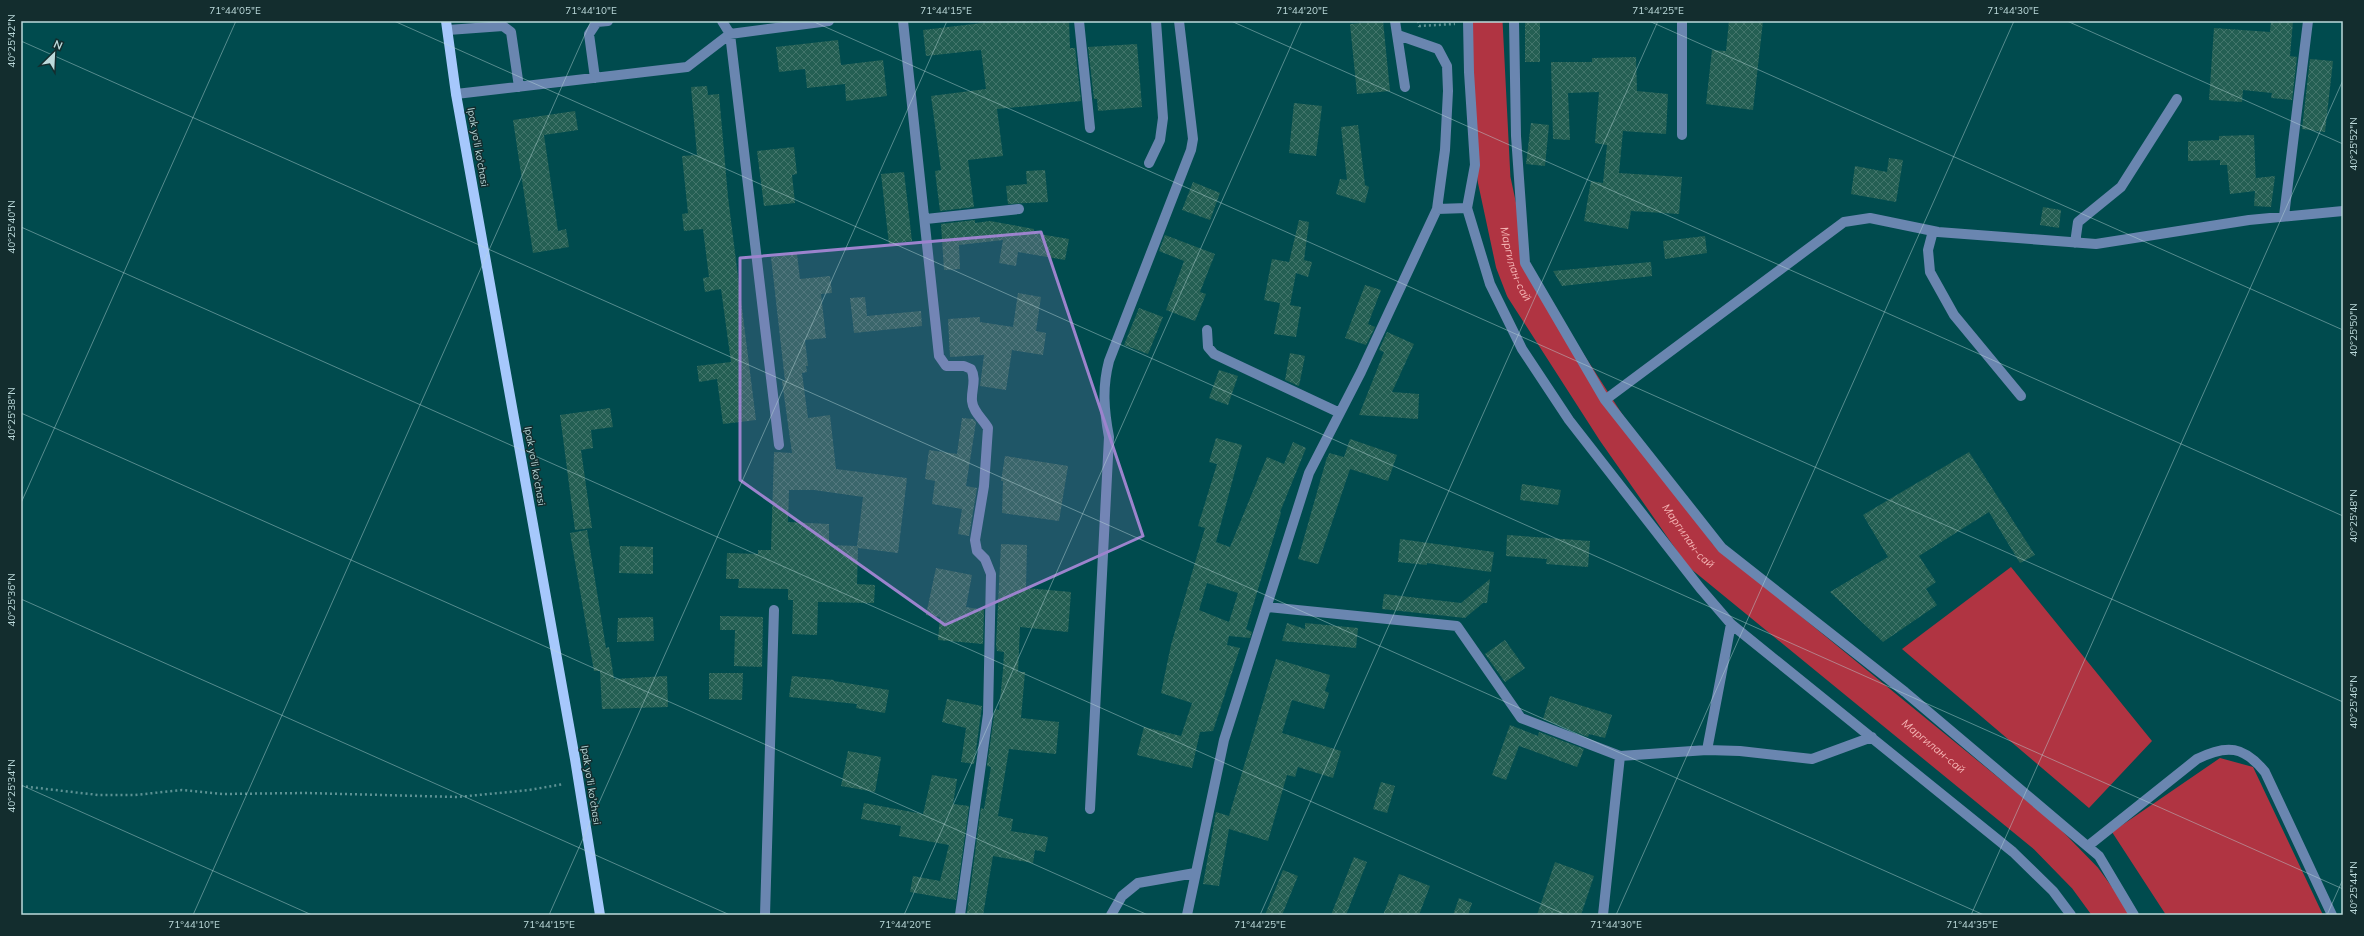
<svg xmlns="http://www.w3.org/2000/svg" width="2364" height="936" font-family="Mulish,sans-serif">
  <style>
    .water { fill: #b03442 }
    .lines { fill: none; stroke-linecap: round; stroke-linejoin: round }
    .river { stroke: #b03442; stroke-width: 33 }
    .building { fill: url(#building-cross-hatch); fill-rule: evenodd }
    .path { stroke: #5d9294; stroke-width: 2.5; stroke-dasharray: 2 3; stroke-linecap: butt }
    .minor { stroke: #6a86b0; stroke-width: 10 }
    .major { stroke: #a6c8fc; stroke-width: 10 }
    .marked { fill: #9c83cd; fill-opacity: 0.2; stroke: #9c83cd; stroke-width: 3; stroke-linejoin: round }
    .ticks { fill: none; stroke: #bcdadb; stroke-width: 1; stroke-opacity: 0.45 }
    .labels { text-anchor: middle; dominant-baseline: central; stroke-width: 3; stroke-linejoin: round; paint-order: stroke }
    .street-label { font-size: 10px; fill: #bcdadb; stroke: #132d2e }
    .water-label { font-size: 11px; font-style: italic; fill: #f4b4b4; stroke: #132d2e }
    .neatline { fill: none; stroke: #bcdadb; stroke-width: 1.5 }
    .ticks-label { font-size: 10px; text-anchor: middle; fill: #bcdadb }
  </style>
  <defs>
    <pattern id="building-cross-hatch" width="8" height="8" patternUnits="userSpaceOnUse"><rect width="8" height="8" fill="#245f53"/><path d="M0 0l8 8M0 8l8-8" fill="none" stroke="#42756b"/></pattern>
  </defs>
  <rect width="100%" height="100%" fill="#004b4e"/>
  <path class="water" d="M 2011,567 L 2152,741 L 2089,808 L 1902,649 Z
    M 2220,758 L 2253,767 L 2323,915 L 2166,915 L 2112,832 Z"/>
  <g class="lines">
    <path class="river" id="s1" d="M 1486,21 L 1494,179 L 1512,263 L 1522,289 L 1614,432 L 1700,555 L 2045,837 L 2085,878 L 2112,915"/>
  </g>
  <path class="building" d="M 999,21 L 1069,21 L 1070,48 L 1075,48 L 1081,101 L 997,109 L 1003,156 L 968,160 L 974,207 L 940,211 L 935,171 L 941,170 L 931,96 L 986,89 L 981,50 L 926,56 L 923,30 Z
    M 1383,21 L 1390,91 L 1357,94 L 1350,24 Z
    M 1525,21 L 1540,21 L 1540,62 L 1525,62 Z
    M 1729,21 L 1763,21 L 1753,110 L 1706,104 L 1712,50 L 1726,51 Z
    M 2271,21 L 2293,21 L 2290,56 L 2297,57 L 2292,100 L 2271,98 L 2272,93 L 2243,90 L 2242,102 L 2209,100 L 2214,28 L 2270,32 Z
    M 838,40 L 841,65 L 883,60 L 887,96 L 846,101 L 845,84 L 807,88 L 805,69 L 779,72 L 776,47 Z
    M 1137,44 L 1142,107 L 1098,111 L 1097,99 L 1094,99 L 1088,47 Z
    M 1636,57 L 1637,91 L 1668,94 L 1666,134 L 1623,131 L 1619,173 L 1682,177 L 1679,214 L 1631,211 L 1628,229 L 1584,221 L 1591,181 L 1603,183 L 1607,145 L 1595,143 L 1599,92 L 1568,93 L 1570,140 L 1553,139 L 1551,62 L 1592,62 L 1592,58 Z
    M 2310,59 L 2333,61 L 2325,132 L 2302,129 Z
    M 707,86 L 708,95 L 719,94 L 728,197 L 756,420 L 723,424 L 717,379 L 699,382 L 697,366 L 731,362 L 721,289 L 705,292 L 703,278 L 709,277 L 703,229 L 684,231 L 682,214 L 688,213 L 682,156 L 697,155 L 691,87 Z
    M 1294,103 L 1322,106 L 1316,156 L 1289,153 Z
    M 575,111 L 578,130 L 544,135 L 558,231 L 566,229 L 569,247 L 533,253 L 513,120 Z
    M 1531,123 L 1549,125 L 1545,166 L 1526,164 Z
    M 1358,125 L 1365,185 L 1369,187 L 1365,203 L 1336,194 L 1340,179 L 1347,180 L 1341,127 Z
    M 2254,135 L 2256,185 L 2256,178 L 2275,176 L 2271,207 L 2254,206 L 2255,191 L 2230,194 L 2227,165 L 2220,165 L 2220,160 L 2188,161 L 2188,141 L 2219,140 L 2219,136 Z
    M 794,147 L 797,174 L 792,175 L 795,203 L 764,206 L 757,151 Z
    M 1889,158 L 1903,160 L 1896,202 L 1851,194 L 1855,166 L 1887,172 Z
    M 1045,170 L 1048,202 L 1008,204 L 1006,186 L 1027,184 L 1026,171 Z
    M 904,172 L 912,241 L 889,244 L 881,174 Z
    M 1193,182 L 1220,193 L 1210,220 L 1182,210 Z
    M 2043,207 L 2061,210 L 2059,228 L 2040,225 Z
    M 975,220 L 975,223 L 990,221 L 1034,229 L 1033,233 L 1069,239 L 1065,260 L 1018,252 L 1016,266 L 999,263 L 1003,240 L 959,245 L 960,269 L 944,270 L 941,224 Z
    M 1299,220 L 1309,222 L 1304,260 L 1312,262 L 1308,277 L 1296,273 L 1290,305 L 1301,307 L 1296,337 L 1274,334 L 1280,303 L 1264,300 L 1272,259 L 1289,262 Z
    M 1165,235 L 1215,254 L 1200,292 L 1206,294 L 1195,321 L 1166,310 L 1184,261 L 1159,251 Z
    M 1705,236 L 1707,253 L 1665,259 L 1663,241 Z
    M 797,254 L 800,279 L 830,276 L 832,293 L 821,294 L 826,338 L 805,340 L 808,366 L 806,366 L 807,372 L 802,373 L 808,418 L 830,415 L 836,469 L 907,478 L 898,553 L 858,548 L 857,584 L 875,585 L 874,603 L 818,602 L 817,635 L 792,634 L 793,600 L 788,600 L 788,589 L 738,588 L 739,579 L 726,579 L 727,553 L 758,554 L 758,550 L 771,550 L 774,452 L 792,453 L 782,381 L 785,381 L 771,257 ZM 789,490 L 814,490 L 863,497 L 857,546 L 829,545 L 829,524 L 788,522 Z
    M 1651,262 L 1652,276 L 1562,286 L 1553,271 Z
    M 1365,285 L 1381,290 L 1368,324 L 1375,327 L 1366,345 L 1345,338 Z
    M 1018,293 L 1041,297 L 1036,331 L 1046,333 L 1043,355 L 1012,350 L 1006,390 L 980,386 L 984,355 L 950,357 L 948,319 L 980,317 L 980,322 L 1013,327 Z
    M 865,297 L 867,316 L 921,311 L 922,326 L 854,333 L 850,298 Z
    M 1139,308 L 1163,317 L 1148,354 L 1124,345 Z
    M 1387,332 L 1414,344 L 1392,392 L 1419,394 L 1418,419 L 1359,415 L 1384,352 L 1379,350 Z
    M 1290,353 L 1305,356 L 1299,386 L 1285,380 Z
    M 1219,370 L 1238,376 L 1228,405 L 1209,398 Z
    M 610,408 L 613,427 L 591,430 L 593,448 L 581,450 L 592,528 L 575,530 L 560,415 Z
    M 962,418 L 973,419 L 976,422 L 966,486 L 977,488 L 969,536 L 958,534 L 962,509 L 932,504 L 935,481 L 925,479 L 929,450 L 957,454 Z
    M 1216,438 L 1242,445 L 1216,542 L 1230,547 L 1267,457 L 1284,464 L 1293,442 L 1306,448 L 1280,512 L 1281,513 L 1246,629 L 1252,632 L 1250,638 L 1229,636 L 1227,645 L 1240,648 L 1213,731 L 1200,732 L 1192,768 L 1137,755 L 1144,727 L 1181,736 L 1192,703 L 1161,693 L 1171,645 L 1205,528 L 1198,526 L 1217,464 L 1209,462 ZM 1207,583 L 1238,593 L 1229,622 L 1199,610 Z
    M 1350,439 L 1397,455 L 1388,481 L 1350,469 L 1318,564 L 1298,559 L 1327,457 L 1328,457 L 1329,453 L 1344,457 Z
    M 1969,452 L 2035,555 L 2020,563 L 1989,512 L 1919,556 L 1936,582 L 1926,589 L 1937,605 L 1883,642 L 1830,592 L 1888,557 L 1863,515 Z
    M 1005,456 L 1068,466 L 1059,521 L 1002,513 L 1003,481 L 1001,481 Z
    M 1522,484 L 1561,490 L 1558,505 L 1520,500 Z
    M 587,530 L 606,648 L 609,647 L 614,679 L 667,676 L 668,707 L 602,709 L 600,671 L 594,671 L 570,533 Z
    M 1507,535 L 1590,541 L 1588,567 L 1546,564 L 1547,559 L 1506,556 Z
    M 1400,539 L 1494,552 L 1491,572 L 1427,563 L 1427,565 L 1398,562 Z
    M 1001,544 L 1027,545 L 1026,588 L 1071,592 L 1068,632 L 1020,627 L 1018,672 L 1025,672 L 1021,718 L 1059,722 L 1056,754 L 1009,749 L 998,816 L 1013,819 L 1011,831 L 1048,837 L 1045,852 L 1035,850 L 1033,863 L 993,856 L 983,915 L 980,915 L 967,913 L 981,808 L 984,809 L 991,767 L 987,766 L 995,709 L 999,710 L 1003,670 L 1004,652 L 997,651 L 996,645 Z
    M 620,546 L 653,547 L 653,574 L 619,573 Z
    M 936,568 L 972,575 L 966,607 L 984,610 L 983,644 L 938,640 L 940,617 L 926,615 Z
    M 1490,579 L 1487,603 L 1483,603 L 1465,618 L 1382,609 L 1384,594 L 1461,603 Z
    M 720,616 L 763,617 L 762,667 L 734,666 L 735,630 L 720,630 Z
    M 653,617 L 654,641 L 617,642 L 618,618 Z
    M 1287,623 L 1305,629 L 1305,623 L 1358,628 L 1356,648 L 1282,641 Z
    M 1505,640 L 1525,668 L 1505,682 L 1485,654 Z
    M 1276,659 L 1330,675 L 1325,691 L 1329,693 L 1324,709 L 1292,700 L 1282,733 L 1341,751 L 1333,778 L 1298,767 L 1295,777 L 1287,775 L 1268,841 L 1229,829 L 1219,886 L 1203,884 L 1216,812 L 1229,816 Z
    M 709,673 L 743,673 L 742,700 L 709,699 Z
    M 792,676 L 834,680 L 834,681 L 889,690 L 885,713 L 856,708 L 857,704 L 789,697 Z
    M 1550,696 L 1612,715 L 1605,738 L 1589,734 L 1588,737 L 1543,719 Z
    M 947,699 L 982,706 L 974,764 L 961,762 L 966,728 L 942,722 Z
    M 1510,725 L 1538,736 L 1539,732 L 1584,749 L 1577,767 L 1519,746 L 1506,780 L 1492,775 Z
    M 848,751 L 881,757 L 875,792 L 841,786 Z
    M 932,775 L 957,779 L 953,804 L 969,806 L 956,900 L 910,892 L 913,876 L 940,881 L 949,845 L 899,836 L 901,826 L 861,819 L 864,803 L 923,814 Z
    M 1381,782 L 1395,786 L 1387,813 L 1373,809 Z
    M 1354,857 L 1367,862 L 1346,915 L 1331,915 Z
    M 1555,862 L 1594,876 L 1581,915 L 1537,915 Z
    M 1283,870 L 1298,876 L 1282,915 L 1265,915 Z
    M 1399,874 L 1430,886 L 1419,915 L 1383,915 Z
    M 1459,898 L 1472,903 L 1468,915 L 1453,915 Z"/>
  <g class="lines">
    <path class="path" d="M 1418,21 L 1419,26 L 1455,24
      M 21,786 L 98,795 L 135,795 L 182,790 L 223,794 L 306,793 L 458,797 L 529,790 L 564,784"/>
    <path class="minor" d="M 722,21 L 730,34 L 779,445
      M 903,21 L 939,356 L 946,366 L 964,366 L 971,369 C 977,379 971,390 972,401 C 973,412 983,419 988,428 L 984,486 L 975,540 L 977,551 L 985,559 L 991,574 L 988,714 L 960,915
      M 1079,21 L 1090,128
      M 1395,21 L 1405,87
      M 1468,21 L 1469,72 L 1475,165 L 1467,208 L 1490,284 L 1522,349 L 1569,420 L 1700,588 L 1731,624 L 2013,852 L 2053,891 L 2071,915
      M 1514,21 L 1516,136 L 1525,263 L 1605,400 L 1722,548 L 1905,692 L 2099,856 L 2134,915
      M 448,30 L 503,26 L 511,32 L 519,87
      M 1398,35 L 1438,49 L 1447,66 L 1448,91 L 1445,150 L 1437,209
      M 595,78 L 589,34 L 597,22 L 608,21
      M 456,94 L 687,67 L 730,34 L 829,21
      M 1682,135 L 1682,21
      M 1149,163 L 1160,140 L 1163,118 L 1156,21
      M 2284,216 L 2308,21
      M 926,219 L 1019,209
      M 1933,231 L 1928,250 L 1930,272 L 1954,315 L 2021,396
      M 2075,243 L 2078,222 L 2121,187 L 2177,99
      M 1207,330 L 1208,347 L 1214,354 L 1340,413
      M 1605,400 L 1844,222 L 1870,218 L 1938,232 L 2096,244 L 2249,220 L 2343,211
      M 1267,607 L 1457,626 L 1521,718 L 1620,756 L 1603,915
      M 1707,750 L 1731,624
      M 1620,756 L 1707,750 L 1740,751 L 1812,759 L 1872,737
      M 1090,809 L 1109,437 C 1104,410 1102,388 1109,361 L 1191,150 L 1193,139 L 1179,21
      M 2088,846 L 2197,759 C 2227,744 2244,746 2265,772 L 2332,915
      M 765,915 L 774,610
      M 1111,915 L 1122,896 L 1138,883 L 1195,873
      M 1187,915 L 1224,740 L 1309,473 L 1361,372 L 1437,209 L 1467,208"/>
    <path class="major" d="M 446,21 L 456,94 L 575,759 L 600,915"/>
  </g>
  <path class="marked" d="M 1041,232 L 1143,536 L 945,625 L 740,480 L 740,258 Z"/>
  <path class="ticks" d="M 394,21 L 2343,889M 812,21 L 2343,702M 1231,21 L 2343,516M 1649,21 L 2343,330M 2067,21 L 2343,144M 21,41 L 1984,915M 21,227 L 1566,915M 21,413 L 1148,915M 21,503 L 236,21M 21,599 L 730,915M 21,785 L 312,915M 193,915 L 591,21M 549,915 L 947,21M 904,915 L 1302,21M 1260,915 L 1658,21M 1616,915 L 2014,21M 1971,915 L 2343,80M 2327,915 L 2343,879"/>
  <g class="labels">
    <g class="street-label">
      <text transform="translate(478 147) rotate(80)">Ipak yo'li ko'chasi</text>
      <text transform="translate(535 466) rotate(80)">Ipak yo'li ko'chasi</text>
      <text transform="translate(591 785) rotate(81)">Ipak yo'li ko'chasi</text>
    </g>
    <g class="water-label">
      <text stroke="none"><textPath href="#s1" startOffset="246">Маргилан-сай</textPath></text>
      <text stroke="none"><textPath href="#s1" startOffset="570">Маргилан-сай</textPath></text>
      <text stroke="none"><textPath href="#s1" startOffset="894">Маргилан-сай</textPath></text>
    </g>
  </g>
  <rect width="2364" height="936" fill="none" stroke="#132d2e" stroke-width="44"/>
  <g transform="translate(54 54) rotate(24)" stroke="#132d2e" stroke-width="3" paint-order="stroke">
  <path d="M0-3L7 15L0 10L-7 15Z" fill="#bcdadb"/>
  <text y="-6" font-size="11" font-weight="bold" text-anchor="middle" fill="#bcdadb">N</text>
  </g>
  <rect x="22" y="22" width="2320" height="892" class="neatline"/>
  <g class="ticks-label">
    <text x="235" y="14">71°44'05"E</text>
    <text x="591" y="14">71°44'10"E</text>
    <text x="946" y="14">71°44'15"E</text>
    <text x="1302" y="14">71°44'20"E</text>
    <text x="1658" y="14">71°44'25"E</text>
    <text x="2013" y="14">71°44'30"E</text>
    <text transform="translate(11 41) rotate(-90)" y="4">40°25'42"N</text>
    <text transform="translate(2353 144) rotate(-90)" y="4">40°25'52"N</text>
    <text transform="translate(11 227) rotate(-90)" y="4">40°25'40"N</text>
    <text transform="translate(2353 330) rotate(-90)" y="4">40°25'50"N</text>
    <text transform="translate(11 414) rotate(-90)" y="4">40°25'38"N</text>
    <text transform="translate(2353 516) rotate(-90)" y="4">40°25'48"N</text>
    <text transform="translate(11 600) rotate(-90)" y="4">40°25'36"N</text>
    <text transform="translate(2353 702) rotate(-90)" y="4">40°25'46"N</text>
    <text transform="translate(11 786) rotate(-90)" y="4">40°25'34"N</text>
    <text transform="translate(2353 888) rotate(-90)" y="4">40°25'44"N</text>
    <text x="194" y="928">71°44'10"E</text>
    <text x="549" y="928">71°44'15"E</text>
    <text x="905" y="928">71°44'20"E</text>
    <text x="1260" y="928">71°44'25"E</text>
    <text x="1616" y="928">71°44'30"E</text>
    <text x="1972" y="928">71°44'35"E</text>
  </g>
</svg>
